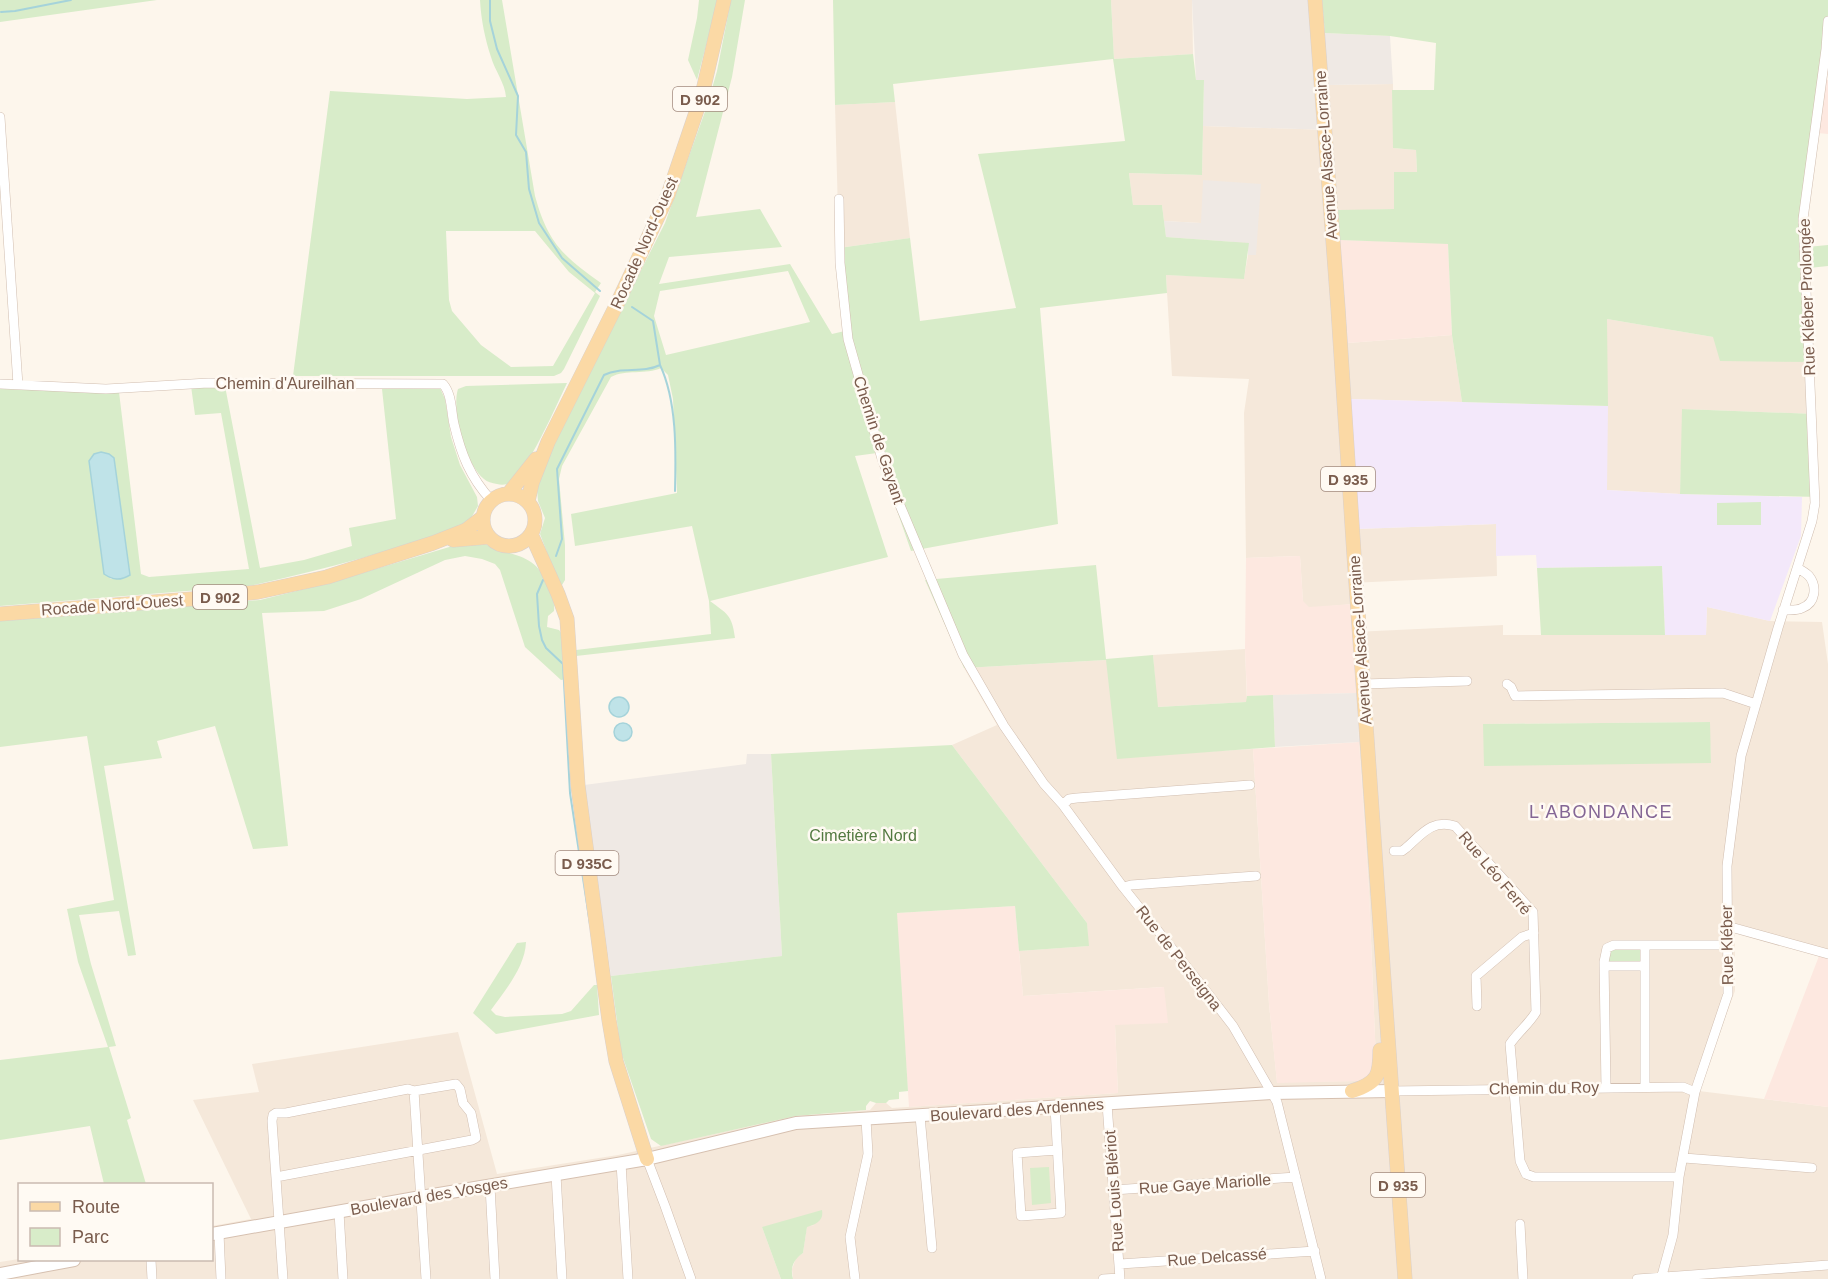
<svg xmlns="http://www.w3.org/2000/svg" width="1828" height="1279" font-family="Helvetica,sans-serif">
  <style>
    .residential { fill: #f5e8da; fill-rule: evenodd }
    .commercial { fill: #fde8e0 }
    .industrial { fill: #efe9e4 }
    .education { fill: #f3e8fa }
    .green { fill: #d8ecc9; fill-rule: evenodd }
    .water { fill: #bfe3e8; stroke: #a5d3da; stroke-width: 1.5 }
    .lines { fill: none; stroke-linecap: round; stroke-linejoin: round }
    .stream { stroke: #a5d3da; stroke-width: 2 }
    .minor-casing { stroke: #d1beb0; stroke-width: 10 }
    .secondary-casing { stroke: #d6c0b0; stroke-width: 14 }
    .primary-casing { stroke: #dad1cd; stroke-width: 15 }
    .minor { stroke: #fff; stroke-width: 9 }
    .secondary { stroke: #fff; stroke-width: 12 }
    .primary { stroke: #fbd9a5; stroke-width: 14 }
    .labels { text-anchor: middle; dominant-baseline: central; stroke-width: 5; stroke-linejoin: round; paint-order: stroke }
    .shield { fill: #fffaf3; stroke: #a28b7f; stroke-width: 1.5 }
    .shield-label { font-size: 15px; font-weight: bold; fill: #7a5c4d }
    .street-label { font-size: 16px; fill: #7a5c4d; stroke: #fffaf3 }
    .park-label { font-size: 16px; fill: #537a41; stroke: #fffaf3 }
    .neighbourhood-label { font-size: 18px; letter-spacing: 1.5px; fill: #846695; stroke: #fffaf3 }
  </style>
  <rect width="100%" height="100%" fill="#fdf6ec"/>
  <path class="residential" d="M 1111,0 L 1192,0 L 1193,54 L 1114,59 Z
    M 1393,84 L 1393,148 L 1416,150 L 1417,173 L 1394,209 L 1338,211 L 1348,343 L 1452,335 L 1462,402 L 1349,399 L 1357,529 L 1496,524 L 1497,576 L 1351,583 L 1353,604 L 1309,608 L 1303,602 L 1300,556 L 1246,558 L 1244,413 L 1249,379 L 1172,376 L 1166,275 L 1244,278 L 1248,255 L 1255,255 L 1201,223 L 1164,221 L 1162,205 L 1133,205 L 1129,173 L 1202,175 L 1203,126 L 1330,130 L 1327,85 Z
    M 895,102 L 910,238 L 839,248 L 835,105 Z
    M 1607,319 L 1713,337 L 1812,362 L 1815,414 L 1683,409 L 1680,494 L 1607,490 Z
    M 1707,607 L 1770,621 L 1822,622 L 1828,664 L 1828,958 L 1735,932 L 1735,991 L 1715,1044 L 1699,1091 L 1828,1107 L 1828,1279 L 793,1279 L 792,1269 L 796,1258 L 803,1253 L 807,1226 L 815,1225 L 762,1227 L 781,1279 L 0,1279 L 0,1262 L 19,1259 L 212,1260 L 212,1226 L 251,1219 L 193,1100 L 259,1092 L 252,1064 L 458,1032 L 497,1174 L 618,1155 L 796,1116 L 870,1110 L 876,1103 L 886,1103 L 892,1108 L 1118,1093 L 1115,1025 L 1163,987 L 1023,996 L 1019,951 L 1088,946 L 1087,923 L 952,745 L 997,725 L 964,668 L 1106,660 L 1181,753 L 1253,749 L 1269,1004 L 1277,1082 L 1359,1081 L 1376,1061 L 1369,891 L 1359,742 L 1354,632 L 1503,625 L 1503,635 L 1706,635 ZM 1709,722 L 1711,762 L 1483,724 Z
    M 1245,649 L 1247,702 L 1157,707 L 1153,655 Z"/>
  <path class="commercial" d="M 1823,80 L 1828,80 L 1828,134 L 1818,133 Z
    M 1340,240 L 1448,243 L 1452,335 L 1348,343 Z
    M 1300,556 L 1303,601 L 1309,607 L 1353,604 L 1357,693 L 1247,696 L 1245,649 L 1246,558 Z
    M 1359,742 L 1369,891 L 1376,1061 L 1373,1072 L 1359,1081 L 1277,1083 L 1269,1004 L 1253,749 Z
    M 1015,906 L 1023,996 L 1164,987 L 1168,1023 L 1115,1025 L 1118,1093 L 909,1107 L 896,913 Z
    M 1819,956 L 1828,958 L 1828,1107 L 1764,1099 Z"/>
  <path class="industrial" d="M 1192,0 L 1322,0 L 1325,33 L 1390,36 L 1393,84 L 1327,85 L 1330,130 L 1203,126 L 1204,81 L 1196,80 Z
    M 1203,180 L 1261,184 L 1256,255 L 1248,255 L 1248,243 L 1166,237 L 1164,221 L 1201,223 Z
    M 1357,693 L 1359,742 L 1275,747 L 1273,695 Z
    M 747,754 L 771,754 L 782,956 L 611,976 L 584,785 L 746,764 Z"/>
  <path class="education" d="M 1349,399 L 1608,406 L 1607,490 L 1680,494 L 1802,497 L 1801,536 L 1770,621 L 1707,607 L 1706,635 L 1665,635 L 1662,566 L 1537,568 L 1536,555 L 1496,556 L 1496,524 L 1357,529 Z"/>
  <path class="green" d="M 0,0 L 157,0 L 0,22 Z
    M 480,0 L 502,0 L 535,196 C 548,243 563,256 601,283 L 595,292 L 600,296 L 564,369 L 561,373 L 554,376 L 293,376 L 330,91 L 467,99 L 506,97 C 505,83 495,71 491,57 C 485,39 481,19 480,0 ZM 535,231 L 569,272 L 595,293 L 553,366 L 511,367 L 481,345 L 452,311 L 449,300 L 446,231 Z
    M 699,0 L 718,0 L 697,80 L 688,60 L 697,18 Z
    M 731,0 L 745,0 L 732,77 L 696,217 L 760,209 L 782,247 L 669,257 L 659,284 L 790,264 L 832,334 L 849,330 L 839,248 L 910,238 L 920,321 L 1016,308 L 978,154 L 1125,141 L 1113,59 L 893,84 L 895,102 L 835,105 L 833,0 L 1111,0 L 1114,59 L 1193,54 L 1196,80 L 1204,80 L 1202,175 L 1129,173 L 1133,205 L 1162,205 L 1166,237 L 1249,243 L 1244,279 L 1166,275 L 1167,293 L 1040,308 L 1058,524 L 911,551 L 877,453 L 855,456 L 888,557 L 710,601 C 727,614 732,614 735,638 L 576,656 L 576,650 L 711,634 L 709,601 L 692,526 L 575,546 L 571,514 L 677,493 L 673,399 L 668,375 L 661,368 C 646,375 626,369 611,377 L 562,466 L 559,479 L 565,545 L 565,580 L 562,585 L 559,584 L 540,534 L 545,518 L 538,501 L 537,489 L 559,432 L 665,223 L 707,106 L 717,71 ZM 788,271 L 810,322 L 666,355 L 654,316 L 660,291 Z
    M 1322,0 L 1828,0 L 1828,47 L 1805,221 L 1807,247 L 1828,245 L 1828,266 L 1809,268 L 1812,362 L 1720,361 L 1713,337 L 1607,319 L 1608,406 L 1462,402 L 1452,335 L 1448,244 L 1340,240 L 1338,210 L 1394,209 L 1394,172 L 1417,172 L 1416,150 L 1393,148 L 1392,90 L 1434,90 L 1436,43 L 1390,36 L 1325,33 Z
    M 567,383 C 558,402 526,475 510,483 C 506,485 501,485 497,484 C 492,483 487,482 484,479 C 466,465 451,411 458,389 L 466,386 Z
    M 191,386 L 225,386 L 260,568 L 304,560 L 352,546 L 349,528 L 396,519 L 382,389 L 440,388 L 445,399 L 451,437 L 460,465 L 477,497 L 478,506 L 467,525 C 395,550 323,570 249,586 L 0,606 L 0,389 L 119,392 L 141,574 L 149,577 L 249,569 L 221,413 L 195,415 ZM 109,454 L 114,458 L 130,574 L 111,579 L 104,573 L 90,461 Z
    M 1682,409 L 1815,414 L 1819,497 L 1680,494 Z
    M 1761,502 L 1761,525 L 1717,525 L 1717,503 Z
    M 476,539 C 505,559 535,547 549,588 C 552,595 555,604 554,611 L 548,616 L 547,627 L 559,630 L 562,634 L 566,679 L 561,680 L 525,647 L 500,570 L 495,564 L 482,559 L 465,556 L 445,560 L 361,599 L 324,611 L 262,613 L 288,846 L 253,849 L 215,726 L 157,741 L 162,758 L 104,766 L 136,955 L 128,956 L 119,911 L 79,915 L 91,964 L 116,1046 L 109,1047 L 131,1118 L 127,1120 L 146,1184 L 104,1184 L 90,1126 L 0,1140 L 0,1060 L 108,1047 L 78,962 L 67,909 L 114,900 L 87,736 L 0,747 L 0,621 L 260,600 L 329,583 Z
    M 1096,565 L 1106,659 L 1153,655 L 1158,707 L 1246,702 L 1247,696 L 1273,695 L 1275,747 L 1117,759 L 1106,660 L 964,668 L 925,580 Z
    M 1662,566 L 1665,635 L 1541,635 L 1537,568 Z
    M 1710,722 L 1711,763 L 1484,766 L 1483,724 Z
    M 952,745 L 1087,923 L 1089,946 L 1019,951 L 1015,906 L 897,913 L 908,1091 L 899,1092 L 899,1099 L 889,1100 L 886,1103 L 876,1103 L 870,1101 L 866,1106 L 866,1110 L 796,1116 L 661,1146 L 651,1139 L 621,1052 L 611,976 L 782,956 L 771,754 Z
    M 526,942 C 525,967 506,989 491,1010 L 496,1015 L 505,1017 L 562,1014 L 571,1011 L 594,985 L 597,985 L 599,1015 L 496,1034 L 473,1013 L 517,943 Z
    M 1610,948 L 1641,949 L 1641,961 L 1611,964 L 1606,960 Z
    M 1049,1167 L 1051,1203 L 1032,1205 L 1030,1168 Z
    M 822,1210 C 824,1221 816,1224 807,1227 L 803,1253 C 793,1260 790,1268 793,1279 L 781,1279 L 762,1227 Z"/>
  <path class="water" d="M 101,452 L 109,454 L 114,458 L 130,575 C 120,581 113,580 104,574 L 89,461 L 94,454 Z
    M609 707a10 10 0 1 1 20 0a10 10 0 1 1-20 0Z
    M614 732a9 9 0 1 1 18 0a9 9 0 1 1-18 0Z"/>
  <g class="lines">
    <path class="stream" d="M 490,0 L 490,21 L 497,49 L 518,96 L 516,135 L 526,152 L 529,189 L 539,223 L 562,258 L 600,291
      M 1,12 L 15,11 L 71,0
      M 660,365 C 677,401 676,451 675,491
      M 556,556 L 562,539 L 557,469 L 604,375 C 622,366 642,374 660,365 L 653,321 L 632,307
      M 543,580 L 537,594 L 539,626 L 542,640 L 546,648 L 563,664 L 570,793 L 590,924"/>
    <g class="minor-casing">
      <path id="minor" d="M 0,117 L 18,385
        M 839,199 L 840,263 L 848,339 L 882,459 L 899,503 L 963,655 L 1004,726 L 1044,784 L 1063,805 L 1123,887 L 1206,991 L 1233,1026 L 1277,1102 L 1321,1279
        M 0,384 L 106,389 L 208,383 L 443,384 C 452,394 451,411 454,424 C 461,454 470,477 491,500
        M 1783,610 C 1789,610 1797,611 1802,608 C 1816,603 1817,586 1809,576 C 1805,572 1801,570 1797,568
        M 1363,684 L 1467,681
        M 1507,684 L 1511,687 L 1515,696 L 1723,693 L 1756,704
        M 1063,805 L 1069,799 L 1077,798 L 1250,785
        M 1394,851 L 1402,851 L 1406,848 C 1422,834 1432,819 1455,826 L 1533,912 L 1536,1012 C 1529,1024 1518,1032 1510,1044 L 1520,1161 L 1526,1174 L 1534,1177 L 1679,1177
        M 1123,887 L 1131,885 L 1256,876
        M 1727,926 L 1828,954
        M 1645,945 L 1645,1087
        M 1604,966 L 1645,966
        M 1477,1006 L 1476,976 L 1522,937 L 1534,933
        M 1606,1088 L 1604,962 L 1607,948 L 1614,945 L 1728,945
        M 414,1091 L 426,1279
        M 1391,1091 L 1683,1087 L 1695,1092
        M 1107,1104 L 1120,1279
        M 1055,1107 L 1061,1213 L 1021,1216 L 1017,1153 L 1057,1150
        M 920,1116 L 932,1248
        M 1684,1158 L 1812,1168
        M 647,1159 L 665,1206 L 691,1279
        M 621,1163 L 628,1279
        M 556,1175 L 562,1279
        M 276,1177 L 472,1140 L 476,1138 L 471,1113 L 463,1103 L 460,1089 L 456,1084 L 414,1091 L 408,1089 L 286,1113 L 276,1113 L 273,1115 L 272,1121 L 283,1279
        M 490,1186 L 495,1279
        M 1114,1190 L 1296,1177
        M 339,1212 L 343,1279
        M 1520,1224 L 1523,1279
        M 219,1233 L 221,1279
        M 151,1260 L 152,1279
        M 1120,1264 L 1315,1251
        M 855,1279 L 850,1237 L 868,1154 L 866,1119
        M 1103,1279 L 1120,1278
        M 1637,1279 L 1828,1265
        M 1661,1279 L 1673,1235 L 1679,1177 L 1695,1092 L 1728,994 L 1727,866 L 1741,756 L 1778,628 L 1812,521 L 1815,503 L 1803,219 L 1826,49 L 1828,21"/>
    </g>
    <g class="secondary-casing">
      <path id="secondary" d="M 212,1234 L 421,1197 L 647,1159 L 796,1123 L 1272,1093 L 1391,1091
        M 0,1274 L 74,1260"/>
    </g>
    <g class="primary-casing">
      <path id="primary" d="M 1315,0 L 1338,308 L 1354,555 L 1405,1279
        M 509,493 L 536,459
        M483 520a26 26 0 1 1 52 0a26 26 0 1 1-52 0Z
        M 528,501 L 532,483 L 548,442 L 617,304 L 668,195 L 702,95 L 724,0
        M 531,534 L 558,594 L 567,619 L 578,786 L 609,1020 L 616,1061 L 647,1159
        M 453,540 L 488,537
        M 0,614 L 204,598 L 258,592 L 327,577 L 433,543 L 466,530 L 483,517
        M 1352,1091 C 1378,1083 1380,1075 1380,1050"/>
    </g>
    <use href="#minor" class="minor"/>
    <use href="#secondary" class="secondary"/>
    <use href="#primary" class="primary"/>
  </g>
  <g class="labels">
    <g class="shield">
      <rect x="673" y="87" width="54" height="24" rx="4.5"/>
      <rect x="1321" y="467" width="54" height="24" rx="4.5"/>
      <rect x="193" y="585" width="54" height="24" rx="4.5"/>
      <rect x="555.5" y="851" width="63" height="24" rx="4.5"/>
      <rect x="1371" y="1173" width="54" height="24" rx="4.5"/>
    </g>
    <g class="shield-label">
      <text x="700" y="99">D 902</text>
      <text x="1348" y="479">D 935</text>
      <text x="220" y="597">D 902</text>
      <text x="587" y="863">D 935C</text>
      <text x="1398" y="1185">D 935</text>
    </g>
    <g class="street-label">
      <text transform="translate(1326 155) rotate(-94)">Avenue Alsace-Lorraine</text>
      <text transform="translate(644 243) rotate(-66)">Rocade Nord-Ouest</text>
      <text transform="translate(1807 297) rotate(-92)">Rue Kléber Prolongée</text>
      <text x="285" y="383">Chemin d'Aureilhan</text>
      <text transform="translate(879 440) rotate(72)">Chemin de Gayant</text>
      <text transform="translate(112 605) rotate(-4)">Rocade Nord-Ouest</text>
      <text transform="translate(1360 640) rotate(-94)">Avenue Alsace-Lorraine</text>
      <text transform="translate(1495 873) rotate(50)">Rue Léo Ferré</text>
      <text transform="translate(1727 945) rotate(-91)">Rue Kléber</text>
      <text transform="translate(1179 958) rotate(52)">Rue de Perseigna</text>
      <text transform="translate(1544 1088) rotate(-1)">Chemin du Roy</text>
      <text transform="translate(1017 1110) rotate(-4)">Boulevard des Ardennes</text>
      <text transform="translate(1205 1184) rotate(-4)">Rue Gaye Mariolle</text>
      <text transform="translate(1114 1191) rotate(-94)">Rue Louis Blériot</text>
      <text transform="translate(429 1196) rotate(-10)">Boulevard des Vosges</text>
      <text transform="translate(1217 1257) rotate(-4)">Rue Delcassé</text>
    </g>
    <g class="park-label">
      <text x="863" y="835">Cimetière Nord</text>
    </g>
    <g class="neighbourhood-label">
      <text x="1601" y="812">L'ABONDANCE</text>
    </g>
  </g>
  <rect x="18" y="1183" width="195" height="78" fill="#fffaf3" stroke="#cabbb1" stroke-width="1.5"/>
  <rect x="30" y="1202" width="30" height="9" fill="#fbd9a5" stroke="#cabbb1" stroke-width="1.5"/>
  <text x="72" y="1213" font-size="18" fill="#7a5c4d">Route</text>
  <rect x="30" y="1228" width="30" height="18" fill="#d8ecc9" stroke="#cabbb1" stroke-width="1.5"/>
  <text x="72" y="1243" font-size="18" fill="#7a5c4d">Parc</text>
</svg>
